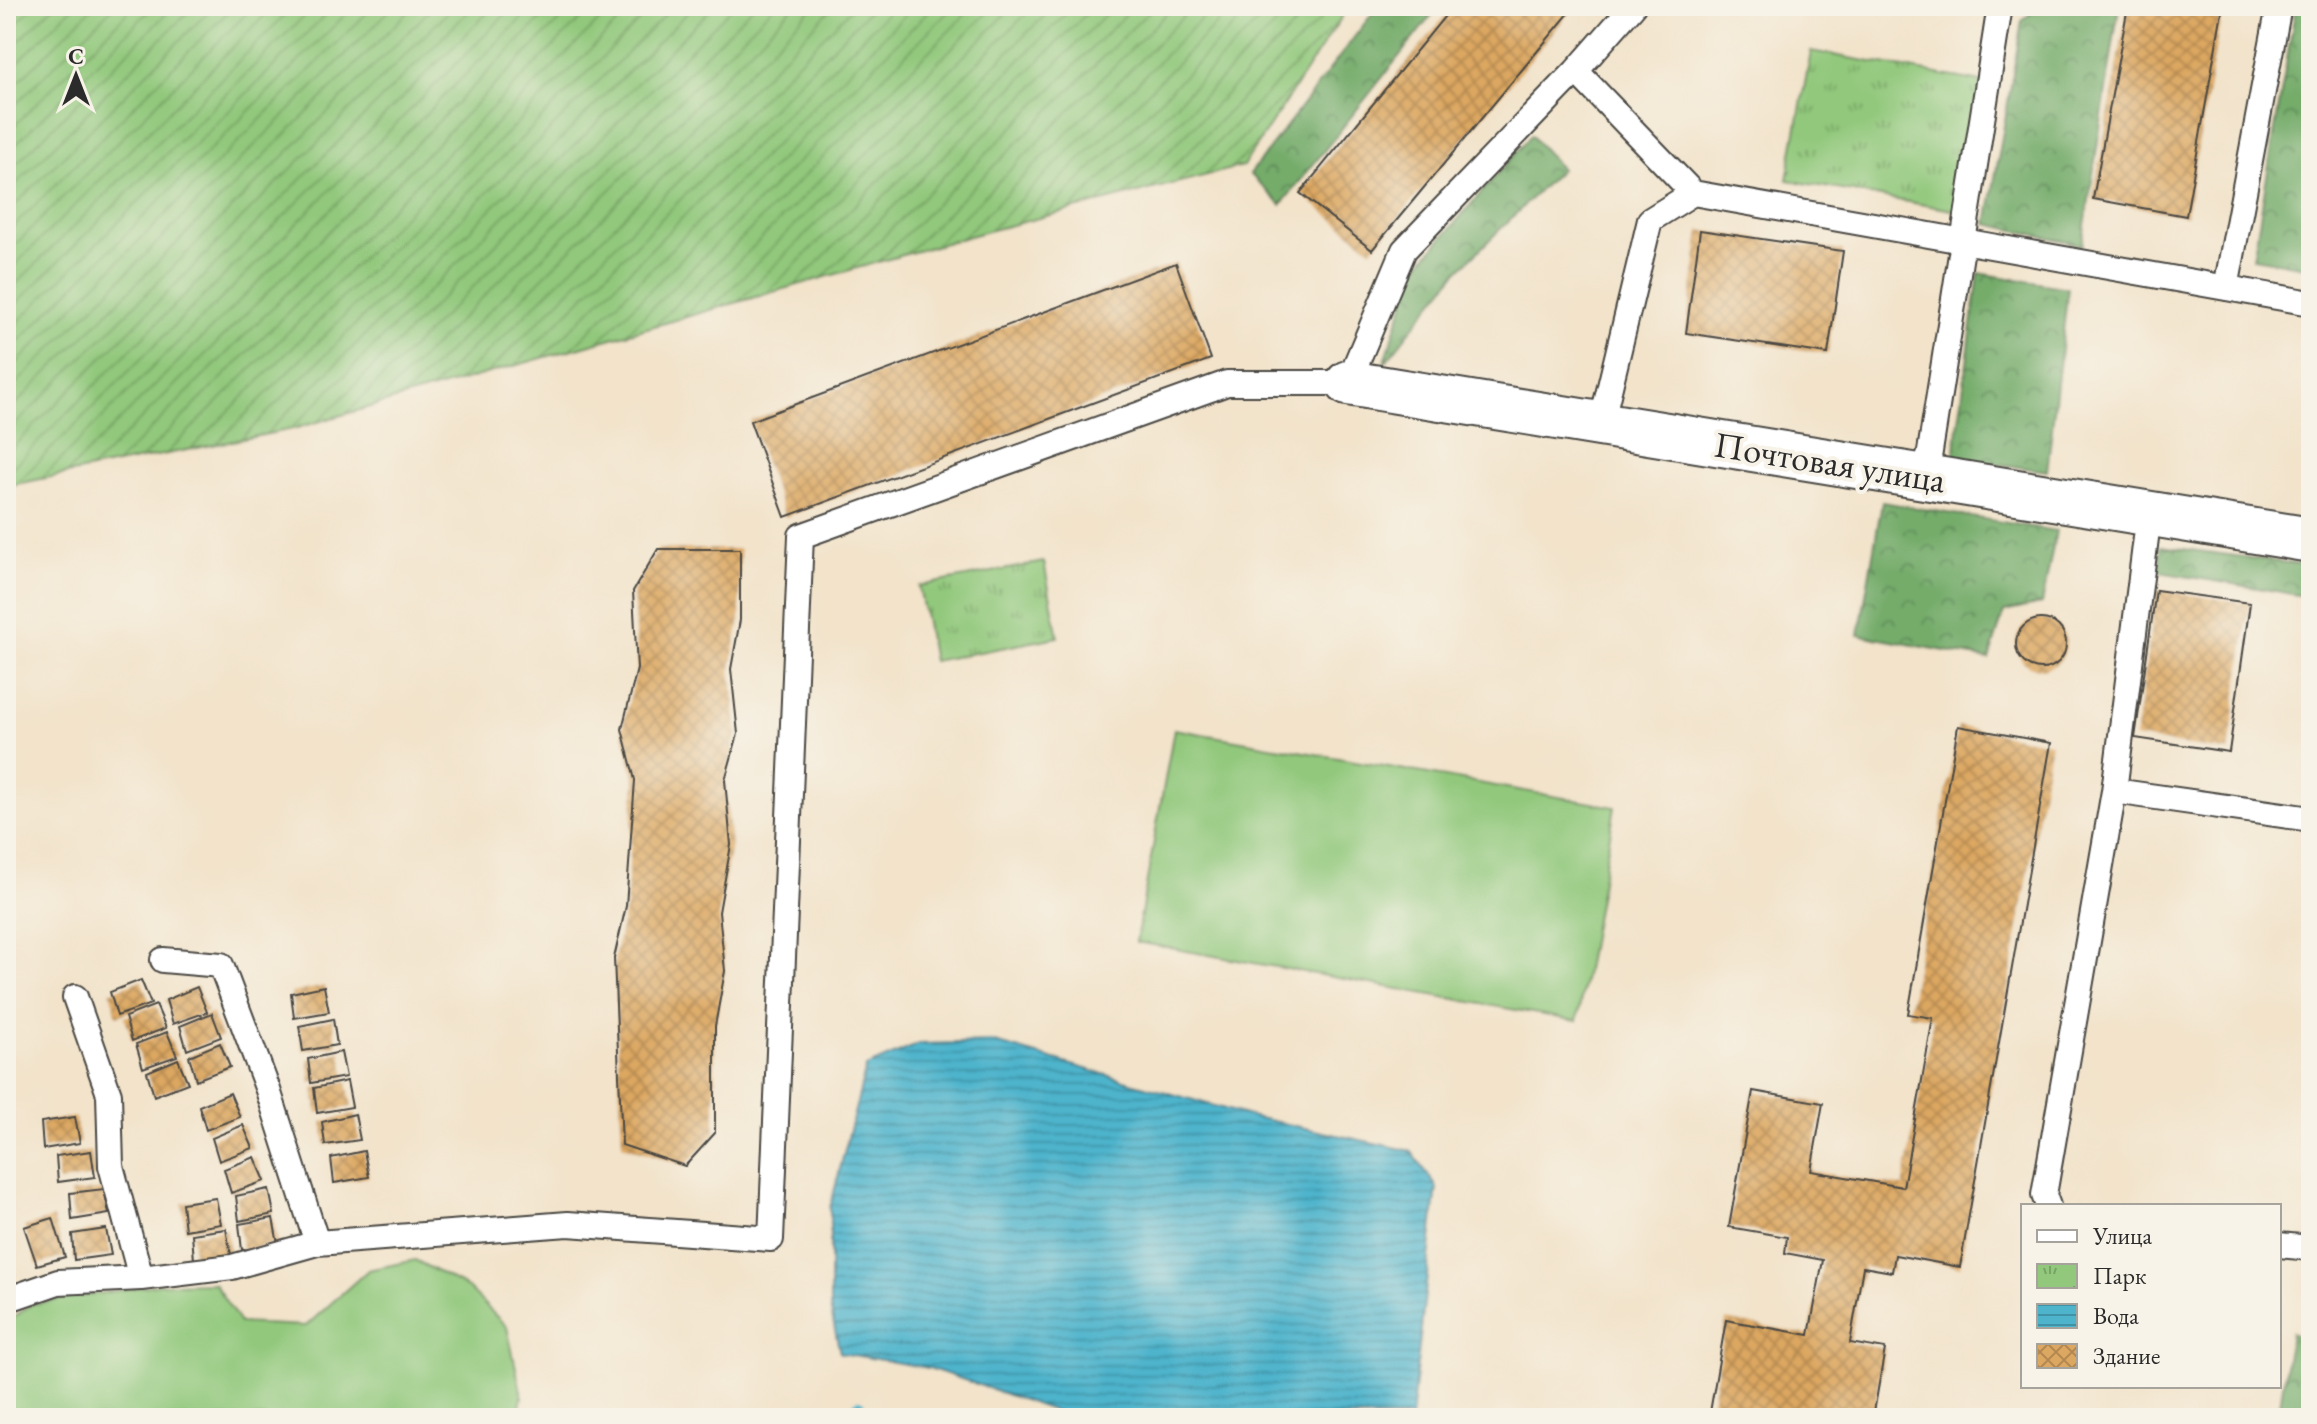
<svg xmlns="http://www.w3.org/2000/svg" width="2317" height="1424" font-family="'EB Garamond',serif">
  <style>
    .forest { fill: url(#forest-crowns); stroke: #506c4b; stroke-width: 2 }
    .park { fill: url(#park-tufts); stroke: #5e7a53; stroke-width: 2 }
    .garden { fill: url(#garden-furrows); stroke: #5e7a53; stroke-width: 2 }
    .pitch { fill: #91c87b; stroke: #5e7a53; stroke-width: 2 }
    .water { fill: url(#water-rules); stroke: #3c707c; stroke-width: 2 }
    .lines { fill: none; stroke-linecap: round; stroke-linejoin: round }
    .stream { stroke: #4db4cc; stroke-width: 12 }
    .building { fill: url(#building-cross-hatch) }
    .service-casing { stroke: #494743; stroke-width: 28 }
    .minor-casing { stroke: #494743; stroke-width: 48 }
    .service { stroke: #fff; stroke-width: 24 }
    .minor { stroke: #fff; stroke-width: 44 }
    .labels { text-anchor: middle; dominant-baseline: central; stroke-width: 8; stroke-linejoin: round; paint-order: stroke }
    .street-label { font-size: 36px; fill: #2b2b2b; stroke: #f7f3e8 }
  </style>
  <defs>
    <pattern id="forest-crowns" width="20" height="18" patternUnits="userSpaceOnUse" patternTransform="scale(2)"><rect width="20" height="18" fill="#74ac6b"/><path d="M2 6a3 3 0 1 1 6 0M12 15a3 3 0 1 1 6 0" fill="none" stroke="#5f8c58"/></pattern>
    <pattern id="park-tufts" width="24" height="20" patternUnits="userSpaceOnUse" patternTransform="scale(2)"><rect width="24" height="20" fill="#91c87b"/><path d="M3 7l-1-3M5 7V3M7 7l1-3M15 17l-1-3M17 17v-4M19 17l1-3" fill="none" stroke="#77a365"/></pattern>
    <pattern id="garden-furrows" width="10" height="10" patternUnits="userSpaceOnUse" patternTransform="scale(2)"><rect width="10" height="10" fill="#91c87b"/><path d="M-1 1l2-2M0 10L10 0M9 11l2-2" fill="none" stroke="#77a365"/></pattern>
    <pattern id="water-rules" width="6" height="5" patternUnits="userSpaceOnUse" patternTransform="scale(2)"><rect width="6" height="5" fill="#4db4cc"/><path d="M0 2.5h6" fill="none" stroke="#4093a6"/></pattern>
    <pattern id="building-cross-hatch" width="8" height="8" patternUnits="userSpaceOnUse" patternTransform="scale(2)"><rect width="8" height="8" fill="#dca761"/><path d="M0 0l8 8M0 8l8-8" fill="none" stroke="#b38850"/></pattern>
  </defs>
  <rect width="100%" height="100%" fill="#f7f3e8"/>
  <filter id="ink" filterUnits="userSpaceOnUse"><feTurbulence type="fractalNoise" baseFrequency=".0125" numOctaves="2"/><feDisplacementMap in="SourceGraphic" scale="16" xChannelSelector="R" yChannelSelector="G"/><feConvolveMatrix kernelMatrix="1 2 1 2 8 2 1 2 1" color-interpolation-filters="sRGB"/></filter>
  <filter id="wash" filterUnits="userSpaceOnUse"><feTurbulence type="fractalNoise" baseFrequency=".006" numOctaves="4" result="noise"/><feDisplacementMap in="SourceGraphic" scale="32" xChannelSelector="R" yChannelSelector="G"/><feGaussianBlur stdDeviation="1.8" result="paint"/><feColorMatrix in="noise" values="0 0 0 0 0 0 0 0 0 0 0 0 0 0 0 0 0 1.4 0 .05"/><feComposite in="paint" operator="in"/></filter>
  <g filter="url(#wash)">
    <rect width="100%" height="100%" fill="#f2e3ca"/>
    <path class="forest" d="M 1378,6 L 1439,6 L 1281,205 L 1250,174 Z
      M 2039,6 L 2119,6 L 2082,245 L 1987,224 L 2022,21 Z
      M 2296,6 L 2311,6 L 2311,268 L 2253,258 Z
      M 1531,135 L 1561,169 L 1456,273 L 1384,364 L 1415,269 Z
      M 1979,273 L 2068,288 L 2047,471 L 1954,458 Z
      M 1882,502 L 2056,531 L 2042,604 L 2004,612 L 1989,659 L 1859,635 Z
      M 2161,546 L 2311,566 L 2311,597 L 2159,572 Z
      M 2291,1333 L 2311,1341 L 2311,1418 L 2278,1418 Z"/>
    <path class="park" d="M 1811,51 L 1982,82 L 1958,211 L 1787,180 Z
      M 1044,562 L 1058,637 L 933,661 L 919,586 Z"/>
    <path class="garden" d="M 6,6 L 1349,6 L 1243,166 L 980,233 L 293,429 L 6,486 Z"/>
    <path class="pitch" d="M 1174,729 L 1615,807 L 1577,1021 L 1136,942 Z
      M 415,1260 L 468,1288 L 507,1327 L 522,1396 L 518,1418 L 6,1418 L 6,1323 L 32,1304 L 160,1284 L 214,1283 L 240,1323 L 306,1326 L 368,1270 Z"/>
    <path class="water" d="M 992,1042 L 1249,1116 L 1411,1151 L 1437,1187 L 1411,1418 L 1075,1418 L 929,1368 L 840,1353 L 830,1307 L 830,1208 L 866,1067 L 919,1044 Z"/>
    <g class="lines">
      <path class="stream" d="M 856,1418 L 859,1406"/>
    </g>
    <g id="blocks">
      <path class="building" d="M 1453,6 L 1575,6 L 1372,250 L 1300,193 Z
        M 2128,6 L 2223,6 L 2186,216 L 2093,199 Z
        M 1700,230 L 1843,251 L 1828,354 L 1686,333 Z
        M 1176,263 L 1211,359 L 785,517 L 750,421 Z
        M 658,549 L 740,549 L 740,620 L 731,669 L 738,734 L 725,780 L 731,845 L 719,912 L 725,971 L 715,1026 L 715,1133 L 685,1166 L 622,1145 L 614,958 L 626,906 L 635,780 L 622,729 L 637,669 L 633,591 Z
        M 2156,590 L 2250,603 L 2229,752 L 2135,738 Z
        M2016 644a25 25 0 1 1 50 0a25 25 0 1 1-50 0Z
        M 1958,726 L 2051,743 L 1960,1267 L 1895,1255 L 1892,1272 L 1863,1267 L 1850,1343 L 1885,1349 L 1873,1418 L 1709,1418 L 1726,1320 L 1809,1335 L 1823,1260 L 1785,1253 L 1787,1237 L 1729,1227 L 1753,1091 L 1823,1103 L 1811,1171 L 1903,1187 L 1933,1018 L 1908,1014 Z
        M 141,980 L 151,1004 L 117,1016 L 110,992 Z
        M 324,986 L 329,1012 L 294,1018 L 291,993 Z
        M 197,987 L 207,1012 L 173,1024 L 166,1000 Z
        M 156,1005 L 166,1028 L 132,1041 L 125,1017 Z
        M 212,1013 L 221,1037 L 187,1050 L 180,1026 Z
        M 333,1019 L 337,1045 L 303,1051 L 299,1026 Z
        M 167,1032 L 177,1056 L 143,1068 L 136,1044 Z
        M 220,1043 L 230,1067 L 196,1080 L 189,1056 Z
        M 341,1052 L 346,1077 L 311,1083 L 308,1059 Z
        M 178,1059 L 188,1083 L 154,1096 L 147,1072 Z
        M 347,1081 L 352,1107 L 317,1113 L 314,1088 Z
        M 230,1093 L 240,1117 L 206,1130 L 199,1106 Z
        M 355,1114 L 360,1140 L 325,1145 L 322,1122 Z
        M 75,1117 L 80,1143 L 43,1149 L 41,1122 Z
        M 243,1125 L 253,1148 L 219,1161 L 212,1138 Z
        M 91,1151 L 95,1177 L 58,1182 L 56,1156 Z
        M 364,1151 L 369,1177 L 334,1183 L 331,1158 Z
        M 255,1157 L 265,1181 L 231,1193 L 224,1169 Z
        M 104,1189 L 109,1214 L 72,1220 L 70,1193 Z
        M 269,1189 L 274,1214 L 239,1221 L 236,1196 Z
        M 216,1198 L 221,1224 L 185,1230 L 182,1203 Z
        M 53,1218 L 65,1257 L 37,1265 L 24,1227 Z
        M 273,1218 L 278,1244 L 242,1250 L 239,1224 Z
        M 106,1229 L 111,1255 L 74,1260 L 72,1234 Z
        M 226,1229 L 231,1255 L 194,1260 L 192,1234 Z"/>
    </g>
  </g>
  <g filter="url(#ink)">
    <use href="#blocks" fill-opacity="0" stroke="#494743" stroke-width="2"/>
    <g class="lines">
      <g class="service-casing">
        <path id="service" d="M 1633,6 L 1576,71 L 1693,193 L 2311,303
          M 2226,288 L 2279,6
          M 1601,424 L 1650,220 L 1693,193
          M 1926,477 L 2000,6
          M 2114,791 L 2311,819
          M 163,960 L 221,965 L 268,1090 L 317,1243
          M 75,997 L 109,1094 L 111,1166 L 141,1278
          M 2048,1206 L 2044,1195 L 2114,791 L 2149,514
          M 2279,1245 L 2311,1248
          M 6,1300 L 58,1282 L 141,1278 L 232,1267 L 317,1243 L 568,1224 L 771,1239 L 801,536 L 1227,383 L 1348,383 L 1404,250 L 1576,71"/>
      </g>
      <g class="minor-casing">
        <path id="minor" d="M 1348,383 L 2311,540"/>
      </g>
      <use href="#service" class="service"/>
      <use href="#minor" class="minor"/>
    </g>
  </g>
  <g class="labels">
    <g class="street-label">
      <text transform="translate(1830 462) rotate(9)">Почтовая улица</text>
    </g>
  </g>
  <rect width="2317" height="1424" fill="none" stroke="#f7f3e8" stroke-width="32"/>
  <rect x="2021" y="1204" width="260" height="184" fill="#f7f3e8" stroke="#a5a39c" stroke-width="2"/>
  <rect x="2037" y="1230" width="40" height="12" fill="#ffffff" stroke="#a5a39c" stroke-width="2"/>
  <text x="2093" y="1244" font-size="24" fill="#2b2b2b">Улица</text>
  <rect x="2037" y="1264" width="40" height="24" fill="url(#park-tufts)" stroke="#a5a39c" stroke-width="2"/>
  <text x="2093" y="1284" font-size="24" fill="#2b2b2b">Парк</text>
  <rect x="2037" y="1304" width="40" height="24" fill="url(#water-rules)" stroke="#a5a39c" stroke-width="2"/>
  <text x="2093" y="1324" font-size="24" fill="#2b2b2b">Вода</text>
  <rect x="2037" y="1344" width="40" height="24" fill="url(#building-cross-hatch)" stroke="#a5a39c" stroke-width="2"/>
  <text x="2093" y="1364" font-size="24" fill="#2b2b2b">Здание</text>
  <g transform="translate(76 76)" stroke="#f7f3e8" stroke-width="6" paint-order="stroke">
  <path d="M0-6L14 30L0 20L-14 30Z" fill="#2b2b2b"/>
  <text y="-12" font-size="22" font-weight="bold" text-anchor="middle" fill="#2b2b2b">С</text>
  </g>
</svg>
